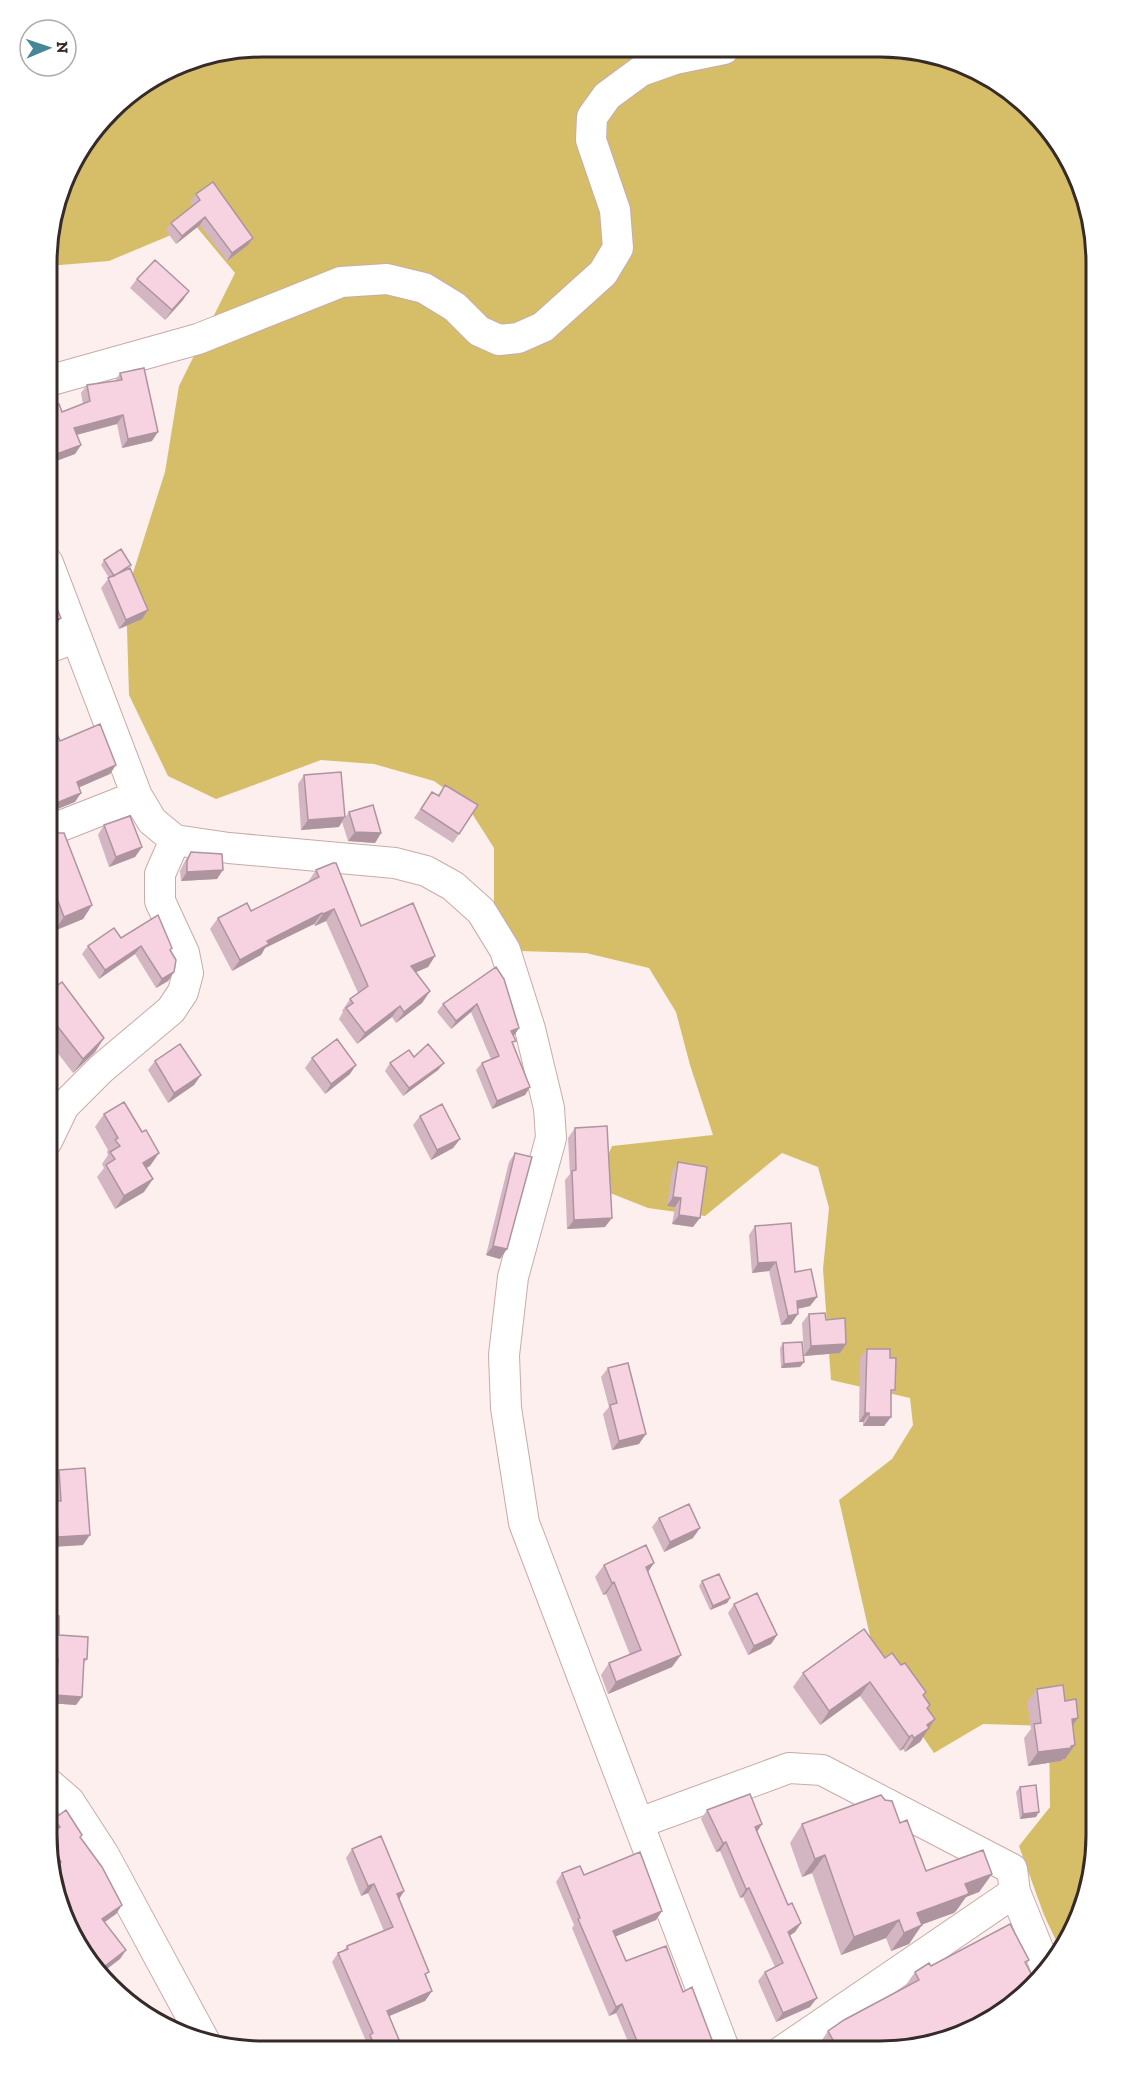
<svg xmlns="http://www.w3.org/2000/svg" width="1143" height="2098" font-family="'Zilla Slab',serif">
  <style>
    .forest { fill: #d6be69 }
    .lines { fill: none; stroke-linecap: round; stroke-linejoin: round }
    .minor-casing { stroke: #c9aba7; stroke-width: 32 }
    .minor { stroke: #fff; stroke-width: 30 }
    .wall { fill: #d4b5c2 }
    .shaded-wall { fill: #ad949e }
    .building { fill: #f7d3e1; stroke: #ad949e; stroke-width: 1.5 }
    .rim { fill: none; stroke: #372b29; stroke-width: 3 }
  </style>
  <rect width="100%" height="100%" fill="#fcefed"/>
  <path class="forest" d="M 263,47 L 922,51 L 1023,100 L 1085,193 L 1096,263 L 1096,1850 L 1080,1918 L 1061,1951 L 1044,1915 L 1019,1846 L 1050,1807 L 1049,1726 L 983,1724 L 934,1753 L 878,1671 L 839,1500 L 892,1459 L 913,1425 L 910,1398 L 831,1380 L 823,1269 L 829,1208 L 818,1167 L 782,1153 L 705,1216 L 648,1208 L 595,1187 L 612,1146 L 713,1135 L 690,1065 L 676,1012 L 649,968 L 586,953 L 519,951 L 494,909 L 494,848 L 466,804 L 434,781 L 374,764 L 321,760 L 216,799 L 168,776 L 129,695 L 126,595 L 165,472 L 179,386 L 235,273 L 195,225 L 109,261 L 48,266 L 48,235 L 69,167 L 120,100 L 180,63 Z"/>
  <g class="lines">
    <g class="minor-casing">
      <path id="minor" d="M 48,381 L 198,339 L 341,282 L 387,279 L 424,288 L 455,307 L 479,331 L 499,340 L 518,338 L 543,327 L 603,273 L 618,248 L 615,210 L 591,140 L 592,117 L 607,96 L 641,71 L 675,59 L 724,49
        M 48,563 L 137,796 L 152,821 L 175,840 L 229,848 L 395,863 L 426,871 L 453,886 L 481,911 L 505,950 L 530,1029 L 549,1108 L 551,1138 L 513,1277 L 504,1355 L 506,1408 L 524,1523 L 725,2051
        M 48,648 L 75,638
        M 48,831 L 137,796
        M 47,1141 L 64,1106 L 101,1069 L 171,1010 L 183,992 L 188,973 L 184,953 L 160,901 L 160,874 L 175,840
        M 47,1782 L 69,1801 L 104,1855 L 205,2042
        M 639,1823 L 789,1768 L 822,1770 L 1012,1869 L 1015,1892
        M 782,2051 L 1015,1892 L 1047,1971"/>
    </g>
    <use href="#minor" class="minor"/>
  </g>
  <path class="wall" d="M 196,194 L 248,245 L 227,261 L 200,225 L 176,244 L 166,231 L 171,223 L 193,205 L 190,202 Z
    M 137,279 L 183,300 L 165,320 L 130,288 Z
    M 120,373 L 152,441 L 122,448 L 117,424 L 77,435 L 81,445 L 75,454 L 48,464 L 48,400 L 62,412 L 83,404 L 81,393 L 87,385 L 115,381 Z
    M 104,560 L 128,569 L 142,619 L 119,629 L 101,588 L 109,578 L 101,565 Z
    M 304,775 L 339,827 L 301,830 L 298,784 Z
    M 445,785 L 478,805 L 453,843 L 414,818 L 432,792 L 438,795 Z
    M 349,812 L 381,833 L 375,843 L 348,841 L 342,822 Z
    M 104,825 L 142,847 L 135,857 L 109,867 L 98,835 Z
    M 48,836 L 92,905 L 83,919 L 54,931 L 48,914 Z
    M 191,852 L 217,879 L 181,881 L 180,871 L 185,861 Z
    M 316,870 L 361,926 L 435,956 L 428,967 L 415,972 L 430,991 L 422,1003 L 396,1023 L 392,1017 L 357,1044 L 339,1019 L 343,1012 L 342,1011 L 350,999 L 358,993 L 326,921 L 315,926 L 314,924 L 265,948 L 261,955 L 232,971 L 210,929 L 218,918 L 251,911 L 308,882 Z
    M 121,938 L 170,951 L 174,972 L 168,981 L 156,988 L 135,954 L 99,979 L 82,954 L 88,946 Z
    M 496,967 L 519,1028 L 513,1036 L 513,1044 L 530,1087 L 525,1095 L 492,1109 L 476,1070 L 482,1063 L 491,1059 L 471,1012 L 451,1029 L 437,1012 L 443,1004 Z
    M 47,993 L 104,1038 L 95,1052 L 73,1073 L 47,1039 Z
    M 414,1057 L 444,1063 L 438,1070 L 403,1096 L 385,1071 L 390,1063 Z
    M 312,1058 L 350,1074 L 325,1094 L 305,1068 Z
    M 155,1061 L 201,1075 L 194,1085 L 168,1103 L 148,1070 Z
    M 104,1114 L 150,1166 L 146,1168 L 144,1192 L 115,1209 L 97,1177 L 104,1168 L 102,1164 L 108,1155 L 107,1152 L 108,1150 L 95,1127 Z
    M 420,1116 L 460,1139 L 453,1148 L 431,1160 L 413,1125 Z
    M 575,1128 L 605,1227 L 567,1229 L 565,1180 L 570,1174 L 568,1138 Z
    M 515,1153 L 507,1249 L 500,1259 L 486,1255 L 509,1162 Z
    M 678,1162 L 693,1227 L 672,1224 L 675,1207 L 667,1206 L 672,1172 Z
    M 755,1226 L 817,1297 L 810,1306 L 798,1309 L 791,1324 L 781,1325 L 769,1271 L 752,1273 L 749,1235 Z
    M 809,1314 L 826,1320 L 846,1344 L 840,1353 L 804,1356 L 802,1323 Z
    M 783,1343 L 804,1362 L 800,1367 L 781,1368 L 780,1348 Z
    M 867,1349 L 890,1358 L 895,1390 L 891,1395 L 891,1417 L 884,1426 L 863,1426 L 863,1422 L 859,1422 L 860,1358 Z
    M 608,1368 L 639,1444 L 612,1450 L 603,1414 L 609,1407 L 601,1377 Z
    M 59,1470 L 83,1545 L 51,1547 L 49,1511 L 54,1503 L 52,1479 Z
    M 659,1518 L 693,1538 L 664,1552 L 652,1527 Z
    M 654,1563 L 648,1572 L 672,1667 L 608,1694 L 601,1675 L 609,1663 L 630,1655 L 606,1594 L 603,1595 L 595,1577 L 604,1565 Z
    M 702,1581 L 730,1598 L 727,1603 L 710,1610 L 699,1586 Z
    M 734,1604 L 777,1635 L 771,1644 L 748,1655 L 728,1613 Z
    M 47,1616 L 59,1635 L 87,1659 L 84,1663 L 76,1705 L 49,1703 L 52,1667 L 47,1667 Z
    M 885,1658 L 923,1696 L 930,1705 L 928,1709 L 929,1727 L 920,1742 L 905,1752 L 903,1749 L 900,1751 L 860,1696 L 820,1725 L 793,1687 L 803,1673 Z
    M 1037,1689 L 1065,1701 L 1078,1718 L 1072,1726 L 1075,1745 L 1065,1759 L 1063,1759 L 1061,1761 L 1028,1766 L 1024,1738 L 1031,1729 L 1027,1702 Z
    M 1020,1787 L 1036,1817 L 1020,1819 L 1016,1792 Z
    M 707,1810 L 762,1824 L 757,1832 L 788,1905 L 801,1923 L 795,1932 L 790,1935 L 810,2007 L 776,2022 L 758,1981 L 765,1972 L 775,1967 L 743,1897 L 740,1898 L 720,1851 L 716,1852 L 701,1819 Z
    M 54,1819 L 82,1835 L 80,1838 L 122,1905 L 116,1914 L 105,1922 L 120,1959 L 58,1905 L 52,1869 L 53,1868 L 52,1866 L 47,1836 L 52,1833 L 48,1827 Z
    M 900,1823 L 926,1871 L 992,1874 L 979,1892 L 966,1897 L 956,1911 L 921,1925 L 909,1944 L 891,1951 L 886,1938 L 841,1955 L 812,1873 L 802,1877 L 790,1843 L 802,1824 Z
    M 352,1849 L 404,1891 L 399,1899 L 432,1991 L 425,2001 L 389,2016 L 400,2050 L 366,2050 L 364,2044 L 366,2041 L 332,1962 L 338,1953 L 344,1950 L 347,1946 L 384,1931 L 368,1893 L 361,1896 L 346,1858 Z
    M 562,1873 L 584,1875 L 662,1911 L 656,1920 L 615,1936 L 626,1961 L 683,1992 L 717,2051 L 632,2051 L 616,2013 L 609,2016 L 572,1928 L 574,1925 L 556,1882 Z
    M 1029,1960 L 1026,1964 L 880,2052 L 818,2051 L 816,2049 L 828,2031 L 903,1989 L 915,1972 L 931,1966 Z"/>
  <path class="shaded-wall" d="M 205,217 L 200,225 L 176,244 L 182,236 Z
    M 253,238 L 248,245 L 227,261 L 232,253 Z
    M 189,291 L 183,300 L 165,320 L 172,310 Z
    M 123,415 L 117,424 L 68,437 L 74,428 Z
    M 158,432 L 152,441 L 122,448 L 128,439 Z
    M 81,445 L 75,454 L 48,464 L 54,455 Z
    M 148,610 L 142,619 L 119,629 L 126,620 Z
    M 61,618 L 54,627 L 48,630 L 48,624 Z
    M 116,765 L 110,774 L 71,791 L 77,782 Z
    M 81,793 L 75,802 L 48,813 L 49,806 Z
    M 345,817 L 339,827 L 301,830 L 308,820 Z
    M 355,832 L 381,833 L 375,843 L 348,841 Z
    M 142,847 L 135,857 L 109,867 L 116,857 Z
    M 223,870 L 217,879 L 181,881 L 187,872 Z
    M 92,905 L 83,919 L 54,931 L 64,917 Z
    M 334,909 L 326,921 L 315,926 L 323,914 Z
    M 322,913 L 314,924 L 265,948 L 261,955 L 232,971 L 240,960 L 267,941 Z
    M 141,946 L 135,954 L 99,979 L 105,970 Z
    M 435,956 L 428,967 L 403,978 L 411,966 Z
    M 174,972 L 168,981 L 156,988 L 162,979 Z
    M 430,991 L 422,1003 L 396,1023 L 404,1012 Z
    M 477,1004 L 471,1012 L 451,1029 L 456,1021 Z
    M 400,1006 L 392,1017 L 357,1044 L 365,1033 Z
    M 519,1028 L 514,1036 L 506,1039 L 511,1031 Z
    M 104,1038 L 95,1052 L 73,1073 L 83,1059 Z
    M 444,1063 L 438,1070 L 403,1096 L 409,1088 Z
    M 356,1065 L 350,1074 L 325,1094 L 331,1084 Z
    M 201,1075 L 194,1085 L 168,1103 L 174,1093 Z
    M 530,1087 L 525,1095 L 492,1109 L 497,1101 Z
    M 460,1139 L 453,1148 L 431,1160 L 437,1150 Z
    M 159,1153 L 150,1166 L 134,1175 L 143,1163 Z
    M 153,1179 L 144,1192 L 115,1209 L 124,1196 Z
    M 673,1197 L 681,1198 L 675,1207 L 667,1206 Z
    M 679,1215 L 700,1218 L 693,1227 L 672,1224 Z
    M 612,1218 L 605,1227 L 567,1229 L 574,1220 Z
    M 493,1246 L 507,1249 L 500,1259 L 486,1255 Z
    M 776,1262 L 769,1271 L 752,1273 L 758,1263 Z
    M 817,1297 L 810,1306 L 791,1310 L 797,1301 Z
    M 798,1314 L 791,1324 L 781,1325 L 788,1316 Z
    M 846,1344 L 840,1353 L 804,1356 L 811,1346 Z
    M 804,1362 L 800,1367 L 781,1368 L 784,1364 Z
    M 865,1413 L 869,1413 L 863,1422 L 859,1422 Z
    M 869,1417 L 891,1417 L 884,1426 L 863,1426 Z
    M 646,1434 L 639,1444 L 612,1450 L 619,1441 Z
    M 700,1528 L 693,1538 L 664,1552 L 670,1542 Z
    M 90,1535 L 83,1545 L 51,1547 L 58,1537 Z
    M 654,1563 L 645,1576 L 646,1567 Z
    M 614,1582 L 606,1594 L 603,1595 L 612,1583 Z
    M 730,1598 L 727,1603 L 710,1610 L 713,1606 Z
    M 777,1635 L 771,1644 L 748,1655 L 754,1646 Z
    M 681,1655 L 672,1667 L 608,1694 L 616,1682 Z
    M 47,1659 L 58,1659 L 52,1667 L 47,1667 Z
    M 870,1682 L 860,1696 L 820,1725 L 829,1711 Z
    M 55,1695 L 82,1697 L 76,1705 L 49,1703 Z
    M 1078,1718 L 1068,1732 L 1072,1719 Z
    M 935,1719 L 920,1742 L 905,1752 L 914,1738 L 927,1725 Z
    M 912,1735 L 903,1749 L 900,1751 L 909,1737 Z
    M 1075,1745 L 1065,1759 L 1063,1759 L 1061,1761 L 1028,1766 L 1038,1752 Z
    M 1039,1812 L 1036,1817 L 1020,1819 L 1023,1814 Z
    M 762,1824 L 756,1833 L 755,1827 Z
    M 726,1842 L 720,1851 L 716,1852 L 723,1843 Z
    M 825,1855 L 812,1873 L 802,1877 L 815,1859 Z
    M 992,1874 L 979,1892 L 966,1897 L 956,1911 L 954,1913 L 904,1931 L 917,1913 L 965,1884 Z
    M 374,1884 L 368,1893 L 361,1896 L 368,1886 Z
    M 749,1888 L 743,1897 L 740,1898 L 746,1889 Z
    M 404,1891 L 398,1901 L 397,1894 Z
    M 122,1905 L 116,1914 L 96,1928 L 102,1919 Z
    M 662,1911 L 656,1920 L 607,1940 L 613,1931 Z
    M 899,1920 L 886,1938 L 841,1955 L 854,1937 Z
    M 801,1923 L 795,1932 L 782,1941 L 788,1932 Z
    M 922,1925 L 909,1944 L 891,1951 L 904,1933 Z
    M 126,1950 L 120,1959 L 103,1972 L 101,1969 Z
    M 432,1991 L 425,2001 L 380,2020 L 387,2011 Z
    M 817,1998 L 810,2007 L 776,2022 L 783,2013 Z
    M 622,2004 L 616,2013 L 609,2016 L 616,2007 Z"/>
  <path class="building" d="M 213,182 L 253,238 L 232,253 L 205,217 L 182,236 L 171,223 L 200,200 L 196,194 Z
    M 155,260 L 189,291 L 172,310 L 137,279 Z
    M 144,368 L 158,432 L 128,439 L 123,415 L 74,428 L 81,445 L 54,455 L 48,440 L 48,400 L 51,399 L 54,406 L 59,404 L 62,412 L 90,401 L 87,385 L 122,380 L 120,373 Z
    M 121,549 L 131,565 L 114,576 L 104,560 Z
    M 130,568 L 148,610 L 126,620 L 108,578 Z
    M 50,592 L 61,618 L 48,624 L 48,593 Z
    M 48,712 L 60,741 L 100,724 L 116,765 L 77,782 L 81,793 L 49,806 L 48,804 Z
    M 341,772 L 345,817 L 308,820 L 304,775 Z
    M 445,785 L 478,805 L 459,834 L 421,809 L 432,792 L 439,796 Z
    M 373,805 L 381,833 L 355,832 L 349,812 Z
    M 130,816 L 142,847 L 116,857 L 104,825 Z
    M 53,833 L 64,833 L 92,905 L 64,917 L 48,875 L 48,836 Z
    M 191,852 L 222,854 L 223,870 L 187,872 L 187,861 Z
    M 333,863 L 336,863 L 361,926 L 413,903 L 435,956 L 411,966 L 430,991 L 404,1012 L 400,1006 L 365,1033 L 346,1008 L 353,1003 L 350,999 L 368,986 L 334,909 L 323,914 L 322,913 L 267,941 L 269,944 L 240,960 L 218,918 L 247,903 L 251,911 L 319,877 L 316,870 Z
    M 158,915 L 172,948 L 170,950 L 176,960 L 174,972 L 162,979 L 141,946 L 105,970 L 88,946 L 114,928 L 121,938 Z
    M 496,967 L 504,979 L 519,1028 L 511,1031 L 516,1041 L 512,1042 L 530,1087 L 497,1101 L 482,1063 L 499,1056 L 477,1004 L 456,1021 L 443,1004 Z
    M 62,982 L 104,1038 L 83,1059 L 47,1013 L 47,993 Z
    M 337,1039 L 356,1065 L 331,1084 L 312,1058 Z
    M 180,1044 L 201,1075 L 174,1093 L 155,1061 Z
    M 428,1044 L 444,1063 L 409,1088 L 390,1063 L 409,1050 L 414,1057 Z
    M 124,1102 L 142,1132 L 146,1130 L 159,1153 L 143,1163 L 153,1179 L 124,1196 L 106,1165 L 115,1159 L 110,1152 L 120,1146 L 115,1140 L 118,1138 L 104,1114 Z
    M 442,1104 L 460,1139 L 437,1150 L 420,1116 Z
    M 607,1126 L 612,1218 L 574,1220 L 572,1171 L 576,1170 L 575,1128 Z
    M 515,1153 L 532,1157 L 507,1249 L 493,1246 Z
    M 678,1162 L 707,1167 L 700,1218 L 679,1215 L 681,1198 L 673,1197 Z
    M 791,1223 L 795,1272 L 811,1269 L 817,1297 L 797,1301 L 798,1314 L 788,1316 L 776,1262 L 758,1263 L 755,1226 Z
    M 825,1313 L 826,1320 L 845,1318 L 846,1344 L 811,1346 L 809,1314 Z
    M 802,1342 L 804,1362 L 784,1364 L 783,1343 Z
    M 867,1349 L 890,1349 L 890,1358 L 896,1358 L 895,1390 L 891,1390 L 891,1417 L 869,1417 L 869,1413 L 865,1413 Z
    M 628,1363 L 646,1434 L 619,1441 L 610,1405 L 617,1403 L 608,1368 Z
    M 85,1468 L 90,1535 L 58,1537 L 55,1501 L 61,1501 L 59,1470 Z
    M 689,1504 L 700,1528 L 670,1542 L 659,1518 Z
    M 646,1545 L 654,1563 L 646,1567 L 681,1655 L 616,1682 L 609,1663 L 641,1650 L 614,1582 L 612,1583 L 604,1565 Z
    M 719,1574 L 730,1598 L 713,1606 L 702,1581 Z
    M 757,1593 L 777,1635 L 754,1646 L 734,1604 Z
    M 47,1616 L 59,1616 L 59,1635 L 88,1637 L 87,1659 L 84,1659 L 82,1697 L 55,1695 L 58,1659 L 47,1659 Z
    M 864,1629 L 885,1658 L 892,1653 L 901,1665 L 905,1663 L 926,1692 L 923,1695 L 930,1705 L 927,1708 L 935,1719 L 927,1725 L 929,1728 L 914,1738 L 912,1735 L 909,1737 L 870,1682 L 829,1711 L 803,1673 Z
    M 1063,1685 L 1065,1701 L 1076,1699 L 1078,1718 L 1072,1719 L 1075,1745 L 1071,1746 L 1071,1748 L 1038,1752 L 1034,1724 L 1041,1723 L 1037,1689 Z
    M 1036,1785 L 1039,1812 L 1023,1814 L 1020,1787 Z
    M 750,1794 L 762,1824 L 755,1827 L 788,1905 L 792,1903 L 801,1923 L 788,1932 L 817,1998 L 783,2013 L 765,1972 L 783,1963 L 749,1888 L 746,1889 L 726,1842 L 723,1843 L 707,1810 Z
    M 881,1795 L 885,1800 L 892,1801 L 900,1823 L 907,1820 L 926,1871 L 983,1850 L 992,1874 L 965,1884 L 969,1893 L 966,1895 L 917,1913 L 922,1925 L 904,1933 L 899,1920 L 854,1937 L 825,1855 L 815,1859 L 802,1824 Z
    M 66,1810 L 82,1835 L 80,1837 L 102,1867 L 122,1905 L 102,1919 L 126,1950 L 101,1969 L 58,1905 L 56,1894 L 60,1891 L 55,1884 L 52,1869 L 61,1862 L 48,1842 L 47,1836 L 60,1827 L 54,1819 Z
    M 381,1836 L 404,1891 L 397,1894 L 429,1972 L 425,1974 L 432,1991 L 387,2011 L 402,2047 L 394,2050 L 376,2050 L 370,2035 L 373,2033 L 338,1953 L 348,1949 L 347,1946 L 393,1927 L 374,1884 L 368,1886 L 352,1849 Z
    M 640,1852 L 662,1911 L 613,1931 L 626,1961 L 666,1946 L 683,1992 L 692,1987 L 715,2048 L 717,2051 L 641,2051 L 622,2004 L 616,2007 L 578,1919 L 580,1918 L 562,1873 L 580,1866 L 584,1875 Z
    M 1010,1924 L 1029,1960 L 1025,1962 L 1036,1983 L 1012,2007 L 950,2040 L 880,2052 L 839,2051 L 828,2031 L 844,2020 L 919,1980 L 915,1972 L 929,1963 L 931,1966 Z
    M 124,1993 L 136,2007 L 120,1998 L 120,1997 Z"/>
  <path d="M0 0H1143V2098H0ZM263 57H880A206 206 0 0 1 1086 263V1835A206 206 0 0 1 880 2041H263A206 206 0 0 1 57 1835V263A206 206 0 0 1 263 57Z" fill="#fff" fill-rule="evenodd"/>
  <path class="rim" d="M263 57H880A206 206 0 0 1 1086 263V1835A206 206 0 0 1 880 2041H263A206 206 0 0 1 57 1835V263A206 206 0 0 1 263 57Z"/>
  <g transform="translate(48 48) rotate(88)"><circle r="28" fill="#ffffff" stroke="#afaaa9" stroke-width="1.5"/>
  <path d="M0-4.5L10 22L0 15L-10 22Z" fill="#448797"/>
  <text y="-9" font-size="16" font-weight="bold" text-anchor="middle" fill="#372b29">N</text>
  </g>
</svg>
